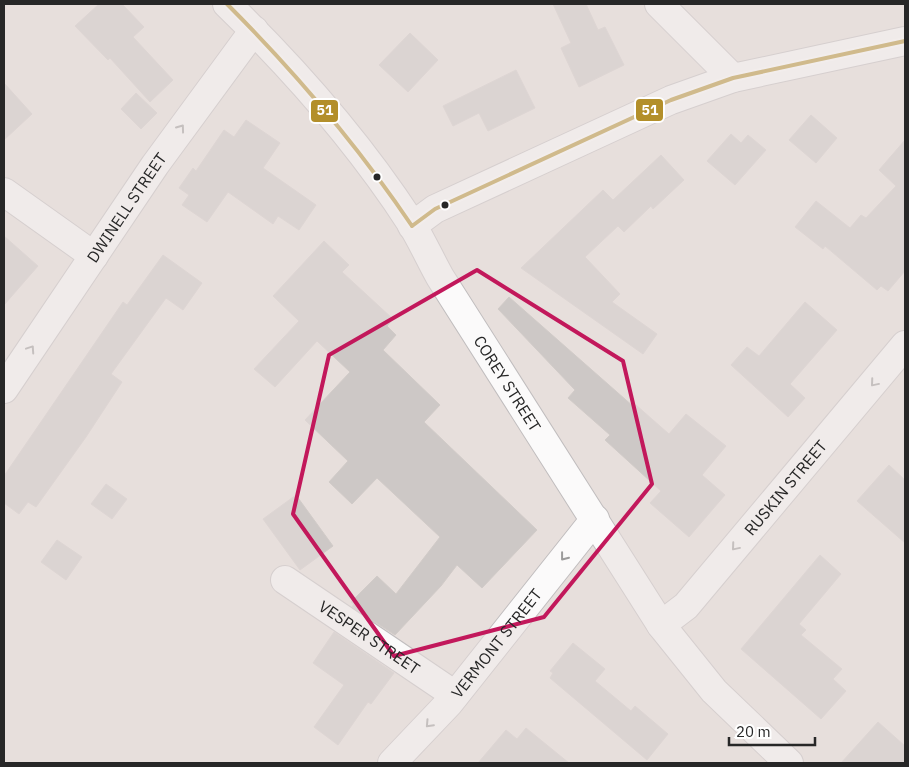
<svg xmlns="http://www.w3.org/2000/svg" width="909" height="767" font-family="'IBM Plex Sans',sans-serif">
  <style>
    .building { fill: #cdc8c6; stroke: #d1cbc8 }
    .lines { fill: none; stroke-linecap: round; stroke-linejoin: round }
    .minor-casing { stroke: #c0bdbe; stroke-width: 30 }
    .tertiary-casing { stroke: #c0bdbe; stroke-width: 30 }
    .minor { stroke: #fbfafa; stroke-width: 28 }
    .tertiary { stroke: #fbfafa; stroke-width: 28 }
    .bus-1-casing { stroke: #fff; stroke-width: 8 }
    .bus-1 { stroke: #b38f2a; stroke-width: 4 }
    .oneway { stroke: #9c9b9b }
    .marked { fill: none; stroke: #c2185b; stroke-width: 4; stroke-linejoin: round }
    .bus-dot { fill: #272727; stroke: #fff; stroke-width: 2 }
    .labels { text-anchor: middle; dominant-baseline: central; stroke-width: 4; stroke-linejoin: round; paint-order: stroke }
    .street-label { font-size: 16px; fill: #272727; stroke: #fff }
    .line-badge { stroke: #fff; stroke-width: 2 }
    .badge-label { font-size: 14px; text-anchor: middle; font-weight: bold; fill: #fff }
  </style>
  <rect width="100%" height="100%" fill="#e7dfdc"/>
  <path class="building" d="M 99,4 L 122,4 L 144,27 L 133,37 L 173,80 L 150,102 L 110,58 L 108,60 L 75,26 Z
    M 553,4 L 586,4 L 598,30 L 605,27 L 624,65 L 579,87 L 561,48 L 571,43 Z
    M 410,33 L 438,60 L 408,92 L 379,65 Z
    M 516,70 L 535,108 L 488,131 L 479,113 L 453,126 L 443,106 Z
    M 4,83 L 32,114 L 4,140 Z
    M 136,93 L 157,113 L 141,129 L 121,109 Z
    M 811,115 L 837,138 L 816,163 L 789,140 Z
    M 246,120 L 280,143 L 263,168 L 316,205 L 299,230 L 278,216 L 273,224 L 228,192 L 207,222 L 182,205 L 189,195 L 179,188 L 193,168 L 196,171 L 224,130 L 234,137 Z
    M 731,134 L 741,143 L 748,135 L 766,150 L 735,185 L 707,161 Z
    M 905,140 L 905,271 L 888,291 L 881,286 L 877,290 L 825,246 L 823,249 L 795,227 L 816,201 L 850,228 L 861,215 L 866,218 L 896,186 L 879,170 Z
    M 661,155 L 684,180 L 653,209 L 651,206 L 624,232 L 618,226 L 585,257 L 620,294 L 612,302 L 657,334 L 643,354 L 521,268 L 603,190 L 613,200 Z
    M 4,236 L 38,266 L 4,305 Z
    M 324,241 L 349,265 L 342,272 L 393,319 L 387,326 L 396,335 L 383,350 L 440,405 L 424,422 L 537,530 L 482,588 L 457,565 L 441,586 L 395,635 L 352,607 L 354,604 L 351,602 L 377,576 L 396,594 L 440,537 L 377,478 L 352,504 L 329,482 L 348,461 L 305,420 L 350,372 L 317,341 L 275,387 L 254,369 L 299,321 L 273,296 Z
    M 163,255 L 202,283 L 183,310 L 166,298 L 111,374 L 122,382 L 86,437 L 36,507 L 28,502 L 19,514 L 4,503 L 4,476 L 123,302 L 127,305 Z
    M 509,297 L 634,407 L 636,405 L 669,434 L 686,414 L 726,446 L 702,475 L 725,495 L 689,537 L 650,503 L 661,491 L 605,440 L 610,435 L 568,398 L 575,390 L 498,309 Z
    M 805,302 L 837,330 L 790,384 L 805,398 L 788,417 L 731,365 L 747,347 L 759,356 Z
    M 889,465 L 905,480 L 905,543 L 857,501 Z
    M 106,484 L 127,499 L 112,519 L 91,504 Z
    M 296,495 L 333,546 L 300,570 L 263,519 Z
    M 57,540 L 82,557 L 66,580 L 41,562 Z
    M 820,555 L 841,574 L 799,624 L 806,630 L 801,635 L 842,669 L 833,679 L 846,691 L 821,719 L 741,649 Z
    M 334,632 L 394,673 L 371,704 L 368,702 L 338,745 L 314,727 L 344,685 L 313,663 Z
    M 573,643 L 605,669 L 595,681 L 631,711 L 635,706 L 668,734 L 647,760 L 550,678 L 553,673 L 550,671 Z
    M 878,722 L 905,746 L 905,763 L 841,763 Z
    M 526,728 L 569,763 L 478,763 L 506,730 L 517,739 Z"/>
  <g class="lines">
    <g class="minor-casing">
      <g id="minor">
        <path d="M 659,4 L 733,78"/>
        <path d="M 4,192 L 94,256"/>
        <path id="s1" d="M 4,389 L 155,165 L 254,30"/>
        <path id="s2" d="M 285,580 L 455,695"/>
        <path id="s3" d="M 661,625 L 686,606 L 905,345"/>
        <path id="s4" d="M 392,763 L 449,703 L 595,519"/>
      </g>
    </g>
    <g class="tertiary-casing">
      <g id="tertiary">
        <path id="s5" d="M 227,4 C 295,70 359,143 411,223 C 422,241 430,259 440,277 L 661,625 L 714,691 L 789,763"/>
        <path d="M 412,226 L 435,209 L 671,100 L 733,78 L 905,41"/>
      </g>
    </g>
    <use href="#minor" class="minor"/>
    <use href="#tertiary" class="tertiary"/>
    <g class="bus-1-casing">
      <path id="bus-1" d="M 227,4 C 296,73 358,146 412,226
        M 412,226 L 435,209 L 671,100 L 733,78 L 905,41"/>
    </g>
    <use href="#bus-1" class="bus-1"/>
  </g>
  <defs><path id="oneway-chevron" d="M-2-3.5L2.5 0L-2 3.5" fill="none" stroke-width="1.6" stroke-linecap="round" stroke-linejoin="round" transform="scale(1.25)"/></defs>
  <g class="oneway">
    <use href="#oneway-chevron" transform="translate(181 128) rotate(-54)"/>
    <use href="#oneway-chevron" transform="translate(31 349) rotate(-56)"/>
    <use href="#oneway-chevron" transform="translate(874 383) rotate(130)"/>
    <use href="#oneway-chevron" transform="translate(735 547) rotate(130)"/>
    <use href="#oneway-chevron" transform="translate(564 557) rotate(128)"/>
    <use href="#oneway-chevron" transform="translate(429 724) rotate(133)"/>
  </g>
  <path d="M0 0H909V767H0ZM 477,270 L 623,361 L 652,484 L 544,617 L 394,656 L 293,514 L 329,355 Z" fill="#e7dfdc" fill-opacity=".55" fill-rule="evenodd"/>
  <path class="marked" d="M 477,270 L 623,361 L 652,484 L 544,617 L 394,656 L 293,514 L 329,355 Z"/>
  <g class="bus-dot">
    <circle cx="377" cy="177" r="4.5"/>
    <circle cx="445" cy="205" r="4.5"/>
  </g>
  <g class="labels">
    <g class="street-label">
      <text stroke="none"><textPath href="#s1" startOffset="219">DWINELL STREET</textPath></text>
      <text stroke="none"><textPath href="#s5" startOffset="474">COREY STREET</textPath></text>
      <text stroke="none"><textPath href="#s3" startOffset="186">RUSKIN STREET</textPath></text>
      <text stroke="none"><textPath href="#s2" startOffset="102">VESPER STREET</textPath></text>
      <text stroke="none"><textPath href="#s4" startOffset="159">VERMONT STREET</textPath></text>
    </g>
  </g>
  <g class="line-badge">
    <rect x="635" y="98" width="29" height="24" rx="5" fill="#b38f2a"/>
    <rect x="310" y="99" width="29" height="24" rx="5" fill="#b38f2a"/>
  </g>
  <g class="badge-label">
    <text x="650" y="115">51</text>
    <text x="325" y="115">51</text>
  </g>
  <rect width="909" height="767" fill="none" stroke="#272727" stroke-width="10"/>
  <path d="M729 737v8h86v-8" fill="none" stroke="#272727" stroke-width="2.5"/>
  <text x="736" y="737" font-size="15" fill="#272727" stroke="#ffffff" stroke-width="4" paint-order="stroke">20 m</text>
</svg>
